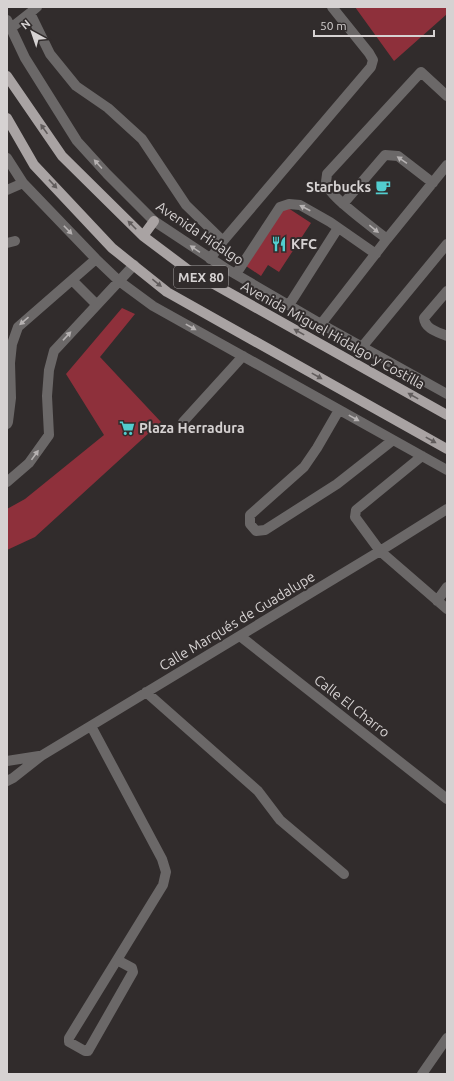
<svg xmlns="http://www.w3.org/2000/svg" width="454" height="1081" font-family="Ubuntu,sans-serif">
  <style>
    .building { fill: #8e303b }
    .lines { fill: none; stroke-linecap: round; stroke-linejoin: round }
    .minor { stroke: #6b6868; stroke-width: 10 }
    .major { stroke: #a9a3a3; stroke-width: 10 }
    .oneway { fill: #615c5c }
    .oneway2 { fill: #b6b2b2 }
    .labels { text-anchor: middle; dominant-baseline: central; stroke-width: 4; stroke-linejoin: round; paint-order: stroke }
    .shield { fill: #312c2c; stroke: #a4a0a0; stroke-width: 1 }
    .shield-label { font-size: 13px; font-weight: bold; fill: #d6d2d2 }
    .poi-label { font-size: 14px; font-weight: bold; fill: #d6d2d2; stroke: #312c2c; text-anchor: start }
    .street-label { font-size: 14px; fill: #d6d2d2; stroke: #312c2c }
  </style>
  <rect width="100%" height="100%" fill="#312c2c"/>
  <path class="building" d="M 355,7 L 447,7 L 447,14 L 394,61 Z
    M 285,206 L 311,223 L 279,272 L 268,265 L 261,276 L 246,266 Z
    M 122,308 L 135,314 L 100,357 L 161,422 L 35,537 L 7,550 L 7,509 L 25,499 L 104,435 L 66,374 Z"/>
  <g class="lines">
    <path class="minor" d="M 37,7 L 30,13 L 50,54 L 76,86 L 108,108 L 142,139 L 186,205 L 223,241
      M 7,20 L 25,58 L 77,141 L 107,174 L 154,221 L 225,268 L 321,324 L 447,394
      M 11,28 L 30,13
      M 447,96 L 421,72 L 327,174 C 327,176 326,180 326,183 C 327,195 376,230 387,239 L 447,165
      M 7,158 L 23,183 L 96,259 L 119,281 L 153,306 L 447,470
      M 7,190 L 23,183
      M 343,204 L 385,155 L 398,156 L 433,183
      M 7,243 L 15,241
      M 210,259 L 223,241 L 371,67 L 373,60 L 369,53 L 332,7
      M 236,274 L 280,207 L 289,204 L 300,205 L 330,222 L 376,254
      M 72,280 L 97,305
      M 447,291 L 424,318 C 425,329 438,332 447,336
      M 289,305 L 338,228
      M 321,324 L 387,239
      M 362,347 L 447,244
      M 339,410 L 317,448 L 304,467 L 250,515 L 250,524 L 256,531 L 265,530 L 337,484 L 393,440
      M 183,422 L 243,356
      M 7,424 L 8,422 L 11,398 L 10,363 L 12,344 L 18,327 L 96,259
      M 422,456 L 356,510 L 355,517 L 380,551 L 447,609
      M 7,482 L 29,463 L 49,435 L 47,396 L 49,370 L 54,351 L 134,265
      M 437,601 L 447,587
      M 240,636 L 447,799
      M 146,692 L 258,791 L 280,820 L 344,874
      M 91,726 L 162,859 L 166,872 L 163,885 L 69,1038 L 69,1042 L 85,1051 L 88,1051 L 133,972 L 132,968 L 117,960
      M 7,761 L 39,756
      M 7,781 L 13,778 L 41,756 L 380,551 L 447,509
      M 422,1074 L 447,1038"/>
    <path class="major" d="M 7,76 L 62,156 L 143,236 L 187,269 L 447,415
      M 7,118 L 34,165 L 112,248 L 167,292 L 447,449
      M 143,236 L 154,221"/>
  </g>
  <defs><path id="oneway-solid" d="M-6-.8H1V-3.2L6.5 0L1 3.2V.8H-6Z"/></defs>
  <g class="oneway">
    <use href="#oneway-solid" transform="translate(44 129) rotate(-125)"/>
    <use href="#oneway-solid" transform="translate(53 184) rotate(47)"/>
    <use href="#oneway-solid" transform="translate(132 225) rotate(-135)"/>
    <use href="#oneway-solid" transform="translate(157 283) rotate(39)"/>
    <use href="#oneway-solid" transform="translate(299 332) rotate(-151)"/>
    <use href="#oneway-solid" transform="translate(317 376) rotate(29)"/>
    <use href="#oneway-solid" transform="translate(413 396) rotate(-151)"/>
    <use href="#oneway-solid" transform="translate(431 440) rotate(29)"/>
  </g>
  <g class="oneway2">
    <use href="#oneway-solid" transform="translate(402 160) rotate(-146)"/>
    <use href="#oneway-solid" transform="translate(98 164) rotate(-132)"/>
    <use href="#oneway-solid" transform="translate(305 208) rotate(-153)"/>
    <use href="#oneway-solid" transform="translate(374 229) rotate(39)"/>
    <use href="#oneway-solid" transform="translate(68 230) rotate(46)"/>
    <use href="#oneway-solid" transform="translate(195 249) rotate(-146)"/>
    <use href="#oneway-solid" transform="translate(24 321) rotate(139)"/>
    <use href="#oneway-solid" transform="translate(191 327) rotate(29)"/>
    <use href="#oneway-solid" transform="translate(67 336) rotate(-47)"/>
    <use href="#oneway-solid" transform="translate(354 418) rotate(29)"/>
    <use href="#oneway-solid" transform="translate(35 455) rotate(-54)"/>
  </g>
  <defs>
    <g id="cafe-bare" transform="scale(1.2)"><path d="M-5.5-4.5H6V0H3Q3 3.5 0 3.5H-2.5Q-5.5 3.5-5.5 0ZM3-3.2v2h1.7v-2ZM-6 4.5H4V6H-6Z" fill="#52cdcf" stroke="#312c2c" stroke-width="2.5" paint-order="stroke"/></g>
    <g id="restaurant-bare" transform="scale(1.2)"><path d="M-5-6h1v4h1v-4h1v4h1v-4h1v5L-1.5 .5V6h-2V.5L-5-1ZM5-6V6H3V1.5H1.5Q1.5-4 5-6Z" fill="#52cdcf" stroke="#312c2c" stroke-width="2.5" paint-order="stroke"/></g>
    <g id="supermarket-bare" transform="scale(1.2)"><path d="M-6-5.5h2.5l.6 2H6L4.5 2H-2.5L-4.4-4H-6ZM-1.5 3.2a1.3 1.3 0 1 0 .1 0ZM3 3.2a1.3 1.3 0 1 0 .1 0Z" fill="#52cdcf" stroke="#312c2c" stroke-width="2.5" paint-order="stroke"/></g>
  </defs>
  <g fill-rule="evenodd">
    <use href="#cafe-bare" x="383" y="187"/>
    <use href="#restaurant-bare" x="279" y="244"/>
    <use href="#supermarket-bare" x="127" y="428"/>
  </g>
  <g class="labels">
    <rect class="shield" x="174" y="266" width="54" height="22" rx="3"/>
    <g class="shield-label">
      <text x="201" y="277">MEX 80</text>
    </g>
    <g class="poi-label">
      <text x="371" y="187" text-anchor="end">Starbucks</text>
      <text x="291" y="244">KFC</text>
      <text x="139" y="428">Plaza Herradura</text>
    </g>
    <g class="street-label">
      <text transform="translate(200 233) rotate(34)">Avenida Hidalgo</text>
      <text transform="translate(333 335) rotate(29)">Avenida Miguel Hidalgo y Costilla</text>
      <text transform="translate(237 621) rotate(-31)">Calle Marqués de Guadalupe</text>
      <text transform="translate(352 706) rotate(38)">Calle El Charro</text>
    </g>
  </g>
  <rect width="454" height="1081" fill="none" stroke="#d6d2d2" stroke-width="16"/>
  <g transform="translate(32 32) rotate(320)" stroke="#312c2c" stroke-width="3" paint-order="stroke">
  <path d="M0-3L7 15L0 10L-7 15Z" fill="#d6d2d2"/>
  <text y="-6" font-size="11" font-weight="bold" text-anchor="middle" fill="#d6d2d2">N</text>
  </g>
  <path d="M314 30v6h120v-6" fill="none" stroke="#d6d2d2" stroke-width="2"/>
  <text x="320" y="30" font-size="12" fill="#d6d2d2" stroke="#312c2c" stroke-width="3" paint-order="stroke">50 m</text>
</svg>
